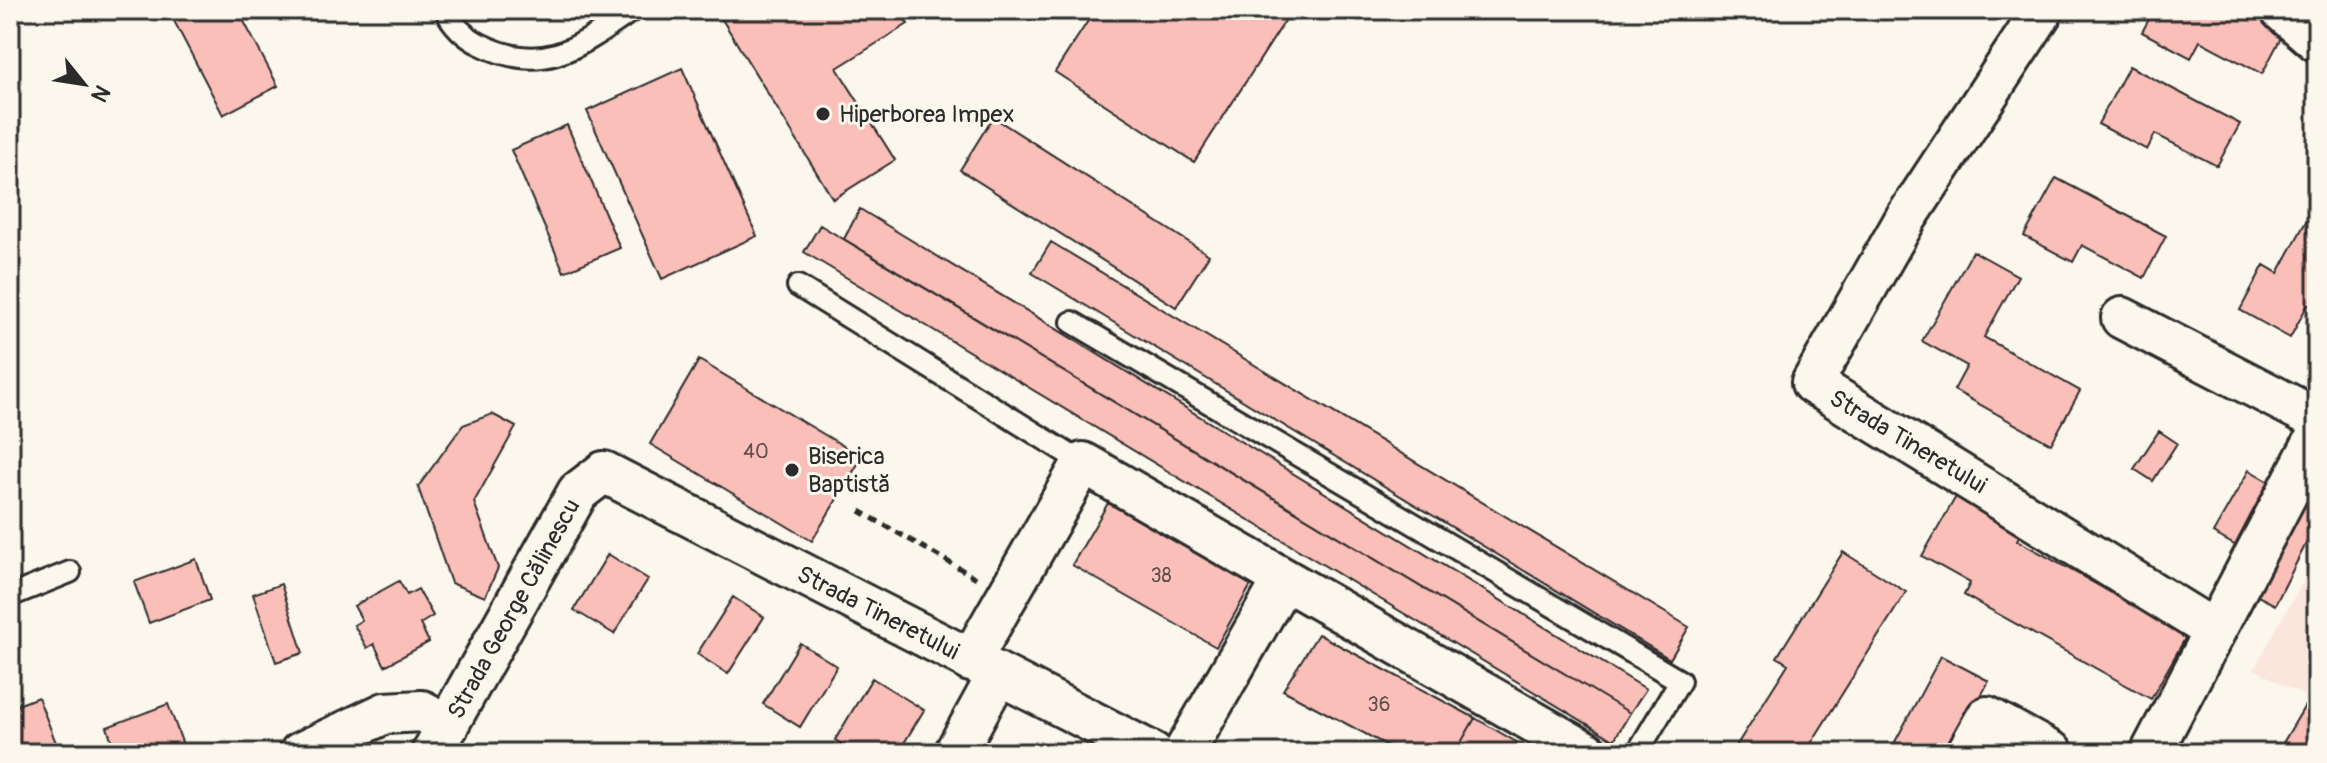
<svg xmlns="http://www.w3.org/2000/svg" width="2327" height="763" font-family="Pangolin,sans-serif">
  <style>
    .built { fill: #fbe6dd }
    .building { fill: #fbbfb9; stroke: #2b2b2b; stroke-width: 2 }
    .lines { fill: none; stroke-linecap: round; stroke-linejoin: round }
    .service-casing { stroke: #2b2b2b; stroke-width: 26 }
    .minor-casing { stroke: #2b2b2b; stroke-width: 46 }
    .path { stroke: #2b2b2b; stroke-width: 5; stroke-dasharray: 8 6; stroke-linecap: butt }
    .service { stroke: #fbf7ec; stroke-width: 20 }
    .minor { stroke: #fbf7ec; stroke-width: 40 }
    .poi-dot { fill: #2b2b2b; stroke: #fbf7ec; stroke-width: 3 }
    .labels { text-anchor: middle; dominant-baseline: central; stroke-width: 6; stroke-linejoin: round; paint-order: stroke }
    .number-label { font-size: 20px; fill: #5f504e }
    .poi-label { font-size: 24px; fill: #2b2b2b; stroke: #fbf7ec; text-anchor: start }
    .street-label { font-size: 24px; fill: #2b2b2b; stroke: #fbf7ec }
  </style>
  <rect width="100%" height="100%" fill="#fbf7ec"/>
  <filter id="ink" filterUnits="userSpaceOnUse"><feTurbulence type="fractalNoise" baseFrequency=".0125" numOctaves="2"/><feDisplacementMap in="SourceGraphic" scale="16" xChannelSelector="R" yChannelSelector="G"/><feConvolveMatrix kernelMatrix="1 2 1 2 8 2 1 2 1" color-interpolation-filters="sRGB"/></filter>
  <g filter="url(#ink)">
    <path class="built" d="M 2317,556 L 2317,703 L 2254,669 Z"/>
    <path class="building" d="M 186,10 L 238,10 L 278,86 L 223,115 L 172,17 Z
      M 729,10 L 899,10 L 908,24 L 837,68 L 895,160 L 833,199 L 720,16 Z
      M 1095,10 L 1292,10 L 1194,162 L 1055,72 Z
      M 2154,10 L 2243,10 L 2284,32 L 2262,74 L 2200,41 L 2191,58 L 2142,32 Z
      M 2129,66 L 2240,124 L 2217,166 L 2155,134 L 2147,150 L 2098,124 Z
      M 682,68 L 757,236 L 662,279 L 587,111 Z
      M 993,117 L 1209,255 L 1176,307 L 960,170 Z
      M 567,125 L 620,248 L 564,272 L 511,150 Z
      M 2056,178 L 2166,236 L 2144,278 L 2082,245 L 2073,262 L 2024,236 Z
      M 2317,201 L 2317,309 L 2308,304 L 2290,338 L 2240,310 L 2264,265 L 2278,273 Z
      M 860,209 L 1646,689 L 1630,713 L 844,239 Z
      M 820,225 L 1630,713 L 1614,740 L 804,252 Z
      M 1051,242 L 1689,627 L 1670,659 L 1032,273 Z
      M 1973,251 L 2018,276 L 1984,337 L 2080,391 L 2051,444 L 1954,390 L 1967,366 L 1922,341 Z
      M 699,360 L 862,457 L 812,541 L 650,444 Z
      M 492,414 L 516,427 L 474,502 L 498,568 L 485,597 L 451,583 L 418,487 L 463,425 Z
      M 2159,431 L 2177,443 L 2153,481 L 2134,469 Z
      M 2317,462 L 2317,522 L 2275,605 L 2250,592 Z
      M 2249,470 L 2275,485 L 2240,548 L 2213,533 Z
      M 1958,493 L 2023,529 L 2017,540 L 2187,635 L 2151,699 L 1964,595 L 1970,583 L 1922,556 Z
      M 1108,503 L 1251,585 L 1216,647 L 1072,565 Z
      M 1843,552 L 1906,592 L 1805,753 L 1736,753 L 1733,751 L 1788,664 L 1777,657 Z
      M 608,554 L 648,579 L 614,634 L 574,610 Z
      M 196,559 L 210,600 L 149,623 L 134,582 Z
      M 399,581 L 407,595 L 418,589 L 433,616 L 420,624 L 429,642 L 385,666 L 374,644 L 367,648 L 354,625 L 362,620 L 354,606 Z
      M 281,584 L 303,653 L 276,662 L 253,594 Z
      M 733,597 L 764,617 L 728,674 L 697,654 Z
      M 1318,634 L 1475,718 L 1455,753 L 1401,753 L 1283,690 Z
      M 800,643 L 837,666 L 800,727 L 763,704 Z
      M 1941,656 L 1989,681 L 1950,753 L 1889,753 Z
      M 872,678 L 924,710 L 898,753 L 857,753 L 835,740 Z
      M 38,697 L 58,748 L 44,753 L 10,753 L 10,708 Z
      M 168,704 L 183,745 L 161,753 L 116,753 L 107,727 Z
      M 2306,704 L 2317,711 L 2317,753 L 2277,753 Z
      M 1475,718 L 1535,753 L 1455,753 Z"/>
    <g class="lines">
      <g class="service-casing">
        <path id="service" d="M 446,10 C 451,24 467,38 480,44 C 545,77 581,45 633,10
          M 798,286 L 1083,463
          M 1072,322 L 1680,681 L 1637,753
          M 10,596 L 70,572"/>
      </g>
      <g class="minor-casing">
        <path id="minor" d="M 2043,10 L 1906,218 L 1812,383 L 2215,631
          M 2281,10 L 2317,41
          M 2122,318 L 2317,419
          M 970,661 L 1083,463 L 1284,579
          M 300,753 L 385,713 L 422,711 L 448,726
          M 432,753 L 578,492 L 604,472 L 1153,753
          M 955,753 L 998,675
          M 1184,753 L 1284,579 L 1588,753
          M 1967,753 L 1987,717 L 2053,753
          M 2151,753 L 2317,436"/>
      </g>
      <path class="path" d="M 860,511 L 978,579"/>
      <use href="#service" class="service"/>
      <use href="#minor" class="minor"/>
    </g>
  </g>
  <g class="poi-dot">
    <circle cx="823" cy="114" r="8"/>
    <circle cx="792" cy="470" r="8"/>
  </g>
  <g class="labels">
    <g class="number-label">
      <text x="756" y="451">40</text>
      <text x="1161" y="575">38</text>
      <text x="1379" y="704">36</text>
    </g>
    <g class="poi-label">
      <text x="839" y="114">Hiperborea Impex</text>
      <text x="808" y="456">Biserica<tspan x="808" dy="28">Baptistă</tspan></text>
    </g>
    <g class="street-label">
      <text transform="translate(1908 442) rotate(31)">Strada Tineretului</text>
      <text transform="translate(514 609) rotate(-61)">Strada George Călinescu</text>
      <text transform="translate(878 613) rotate(27)">Strada Tineretului</text>
    </g>
  </g>
  <rect width="2327" height="763" fill="none" stroke="#fbf7ec" stroke-width="40"/>
  <rect x="20" y="20" width="2287" height="723" fill="none" stroke="#2b2b2b" stroke-width="3" filter="url(#ink)"/>
  <g transform="translate(84 84) rotate(120)" stroke="#fbf7ec" stroke-width="6" paint-order="stroke">
  <path d="M0-6L14 30L0 20L-14 30Z" fill="#2b2b2b"/>
  <text y="-12" font-size="22" font-weight="bold" text-anchor="middle" fill="#2b2b2b">N</text>
  </g>
</svg>
